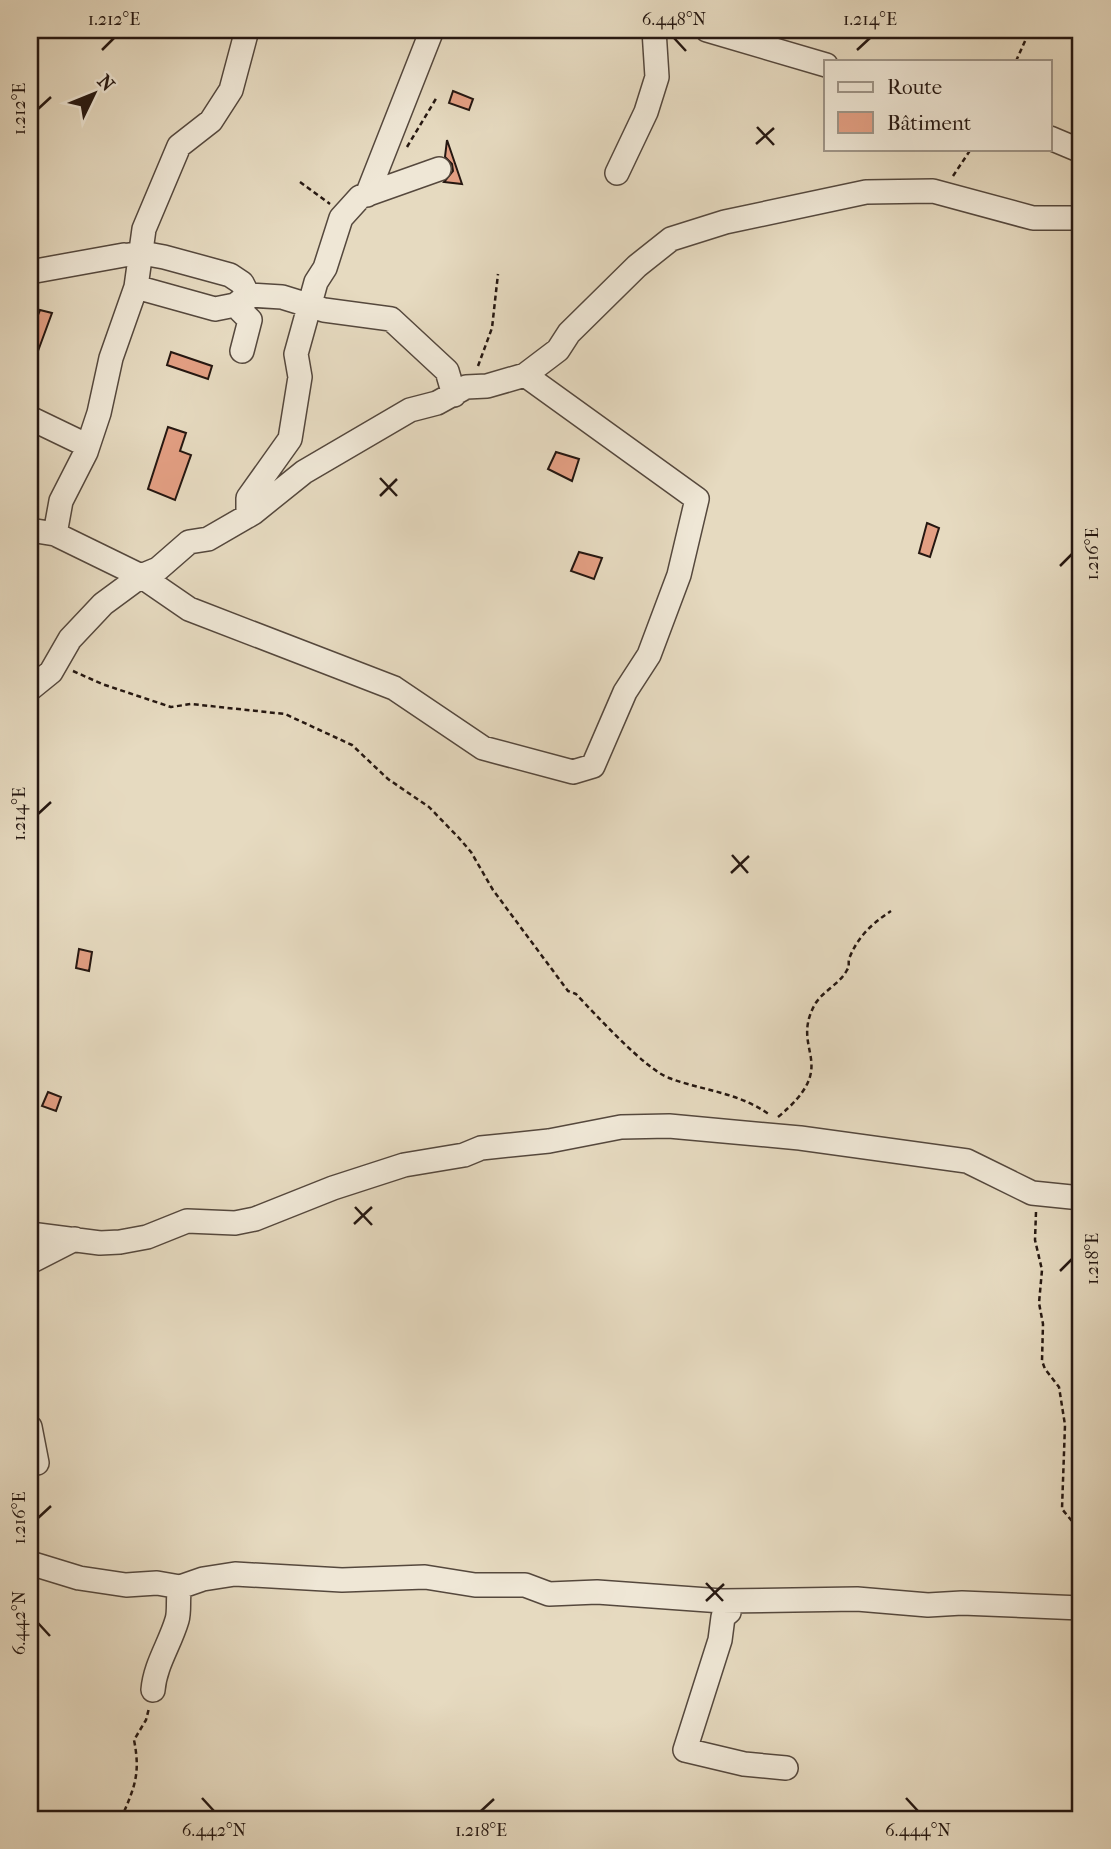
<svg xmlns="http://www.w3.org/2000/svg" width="1111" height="1849" font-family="'IM FELL French Canon',serif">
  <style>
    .building { fill: #e39f83; stroke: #251711; stroke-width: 2 }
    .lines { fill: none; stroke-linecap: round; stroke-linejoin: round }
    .minor-casing { stroke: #55483d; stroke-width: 26 }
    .path { stroke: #251711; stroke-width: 2.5; stroke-dasharray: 5 3.5; stroke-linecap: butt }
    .minor { stroke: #efe7d6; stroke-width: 23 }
    .ticks { fill: none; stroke: #251711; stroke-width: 2.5 }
    .neatline { fill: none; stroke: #251711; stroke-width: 2.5 }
    .ticks-label { font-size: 18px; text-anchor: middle; fill: #251711 }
  </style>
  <rect width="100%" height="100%" fill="#e6dac0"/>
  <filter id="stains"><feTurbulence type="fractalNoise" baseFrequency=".00286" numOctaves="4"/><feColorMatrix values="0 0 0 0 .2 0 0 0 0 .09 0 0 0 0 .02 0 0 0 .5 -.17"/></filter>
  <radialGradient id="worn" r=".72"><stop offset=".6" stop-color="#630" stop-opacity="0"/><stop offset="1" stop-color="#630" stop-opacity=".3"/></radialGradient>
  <path class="building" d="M 453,91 L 473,99 L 469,110 L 449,103 Z
    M 447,140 L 462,184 L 444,182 L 453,171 L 452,164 L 445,157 Z
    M 40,310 L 52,313 L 31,370 L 30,334 Z
    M 171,352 L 212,366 L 208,379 L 167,365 Z
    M 168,427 L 186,433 L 180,451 L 191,455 L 175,500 L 148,489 Z
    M 556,452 L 579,459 L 572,481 L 548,469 Z
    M 927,523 L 939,528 L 930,557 L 919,553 Z
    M 579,552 L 602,558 L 594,579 L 571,571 Z
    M 79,949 L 92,952 L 89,971 L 76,968 Z
    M 48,1092 L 61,1097 L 56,1111 L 42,1106 Z"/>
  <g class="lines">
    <g class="minor-casing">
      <path id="minor" d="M 707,30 L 826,65
        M 1050,138 L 1081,151
        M 617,173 L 646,112 L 657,77 L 654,30
        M 367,195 L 432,30
        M 129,255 L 142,253 L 164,257 L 230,275 L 242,283 L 248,295 L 240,310 L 250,320 L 242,351
        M 30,272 L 124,255
        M 136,287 L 215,309 L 235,305 L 248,295 L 282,297 L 324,310 L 391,319 L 447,371 L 454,395
        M 30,418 L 84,444 L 86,452
        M 248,516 L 248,498 L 290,439 L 300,377 L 296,354 L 316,282 L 325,268 L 341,218 L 360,197 L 439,169
        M 30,530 L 55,534 L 61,501 L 86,452 L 99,413 L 111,358 L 136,287 L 144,229 L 179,146 L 211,121 L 231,90 L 247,30
        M 55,534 L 141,576 L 189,609 L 394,688 L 483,748 L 573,772 L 593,766 L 625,692 L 649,655 L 679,575 L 697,499 L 525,375
        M 30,689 L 51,672 L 70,639 L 103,604 L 141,576 L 158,569 L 189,542 L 208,539 L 253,513 L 304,472 L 410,410 L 437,403 L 466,387 L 487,386 L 525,375 L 558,350 L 569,333 L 637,266 L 671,239 L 725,222 L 866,192 L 933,191 L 1033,218 L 1081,218
        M 30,1234 L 100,1243 L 120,1242 L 147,1237 L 187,1221 L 235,1223 L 255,1219 L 333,1188 L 404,1165 L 464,1155 L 481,1148 L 549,1141 L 621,1127 L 669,1126 L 800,1138 L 967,1161 L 1032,1193 L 1081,1198
        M 30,1262 L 75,1239
        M 30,1427 L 37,1463 L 30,1464
        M 30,1563 L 79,1578 L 126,1585 L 157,1583 L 180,1587 L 203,1579 L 235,1574 L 342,1580 L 425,1577 L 475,1585 L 525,1585 L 549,1594 L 597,1592 L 722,1601 L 857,1599 L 928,1605 L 962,1603 L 1081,1608
        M 728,1601 L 729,1612 L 723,1617 L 720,1640 L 685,1750 L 744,1764 L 786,1768
        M 153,1690 C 155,1665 170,1644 177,1620 C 180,1610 177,1598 180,1587"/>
    </g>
    <path class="path" d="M 1016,61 L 1030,30
      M 407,147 L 437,97
      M 953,176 L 971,149
      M 300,182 L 330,204
      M 478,366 L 492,328 L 498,274
      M 73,671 L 102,684 L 171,707 L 191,704 L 285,714 L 352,745 L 388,779 L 429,807 L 459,838 L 471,852 L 493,890 L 568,991 L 576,994 C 595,1014 645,1069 669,1078 C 704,1091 738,1092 770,1115
      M 778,1117 C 842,1064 790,1052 814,1006 C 821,992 840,984 847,970 C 850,966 848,964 849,959 C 857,938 871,924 891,911
      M 1036,1212 L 1035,1240 L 1042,1270 L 1039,1303 L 1043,1324 L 1042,1361 L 1045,1369 L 1059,1387 L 1065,1425 L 1062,1509 L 1081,1532
      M 121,1819 C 134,1788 141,1775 134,1740 L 146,1720 L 149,1708"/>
    <use href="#minor" class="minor"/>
  </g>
  <path class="ticks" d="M 674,38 L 686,51M 102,50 L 114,38M 857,50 L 870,38M 38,109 L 51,97M 757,127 L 774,145M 756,144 L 774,128M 380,478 L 397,496M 380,496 L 397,479M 1060,566 L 1072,554M 38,814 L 51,802M 732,855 L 748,873M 731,873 L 749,856M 355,1207 L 372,1225M 354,1224 L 372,1207M 1060,1271 L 1072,1259M 38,1518 L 51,1506M 706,1583 L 723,1601M 706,1601 L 724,1584M 38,1623 L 50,1636M 202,1798 L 214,1811M 906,1798 L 918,1811M 481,1811 L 494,1799"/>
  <rect width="1111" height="1849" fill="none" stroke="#e6dac0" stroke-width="77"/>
  <rect x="824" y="60" width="228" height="91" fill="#efe7d6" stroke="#9e9487" stroke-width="2"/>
  <rect x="838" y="82" width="35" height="10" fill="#efe7d6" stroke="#9e9487" stroke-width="2"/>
  <text x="887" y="94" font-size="21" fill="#251711">Route</text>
  <rect x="838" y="112" width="35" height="21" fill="#e39f83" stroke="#9e9487" stroke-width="2"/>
  <text x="887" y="130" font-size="21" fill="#251711">Bâtiment</text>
  <g transform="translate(94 94) rotate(47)" stroke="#efe7d6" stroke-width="5" paint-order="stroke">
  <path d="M0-5L12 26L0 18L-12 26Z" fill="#251711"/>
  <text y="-10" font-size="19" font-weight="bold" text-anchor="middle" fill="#251711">N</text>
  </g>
  <rect x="38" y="38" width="1034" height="1773" class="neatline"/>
  <g class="ticks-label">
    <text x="114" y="25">1.212°E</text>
    <text x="674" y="25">6.448°N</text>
    <text x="870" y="25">1.214°E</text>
    <text transform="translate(19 109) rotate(-90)" y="6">1.212°E</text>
    <text transform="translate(1092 554) rotate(-90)" y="6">1.216°E</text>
    <text transform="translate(19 814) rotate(-90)" y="6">1.214°E</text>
    <text transform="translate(1092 1259) rotate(-90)" y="6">1.218°E</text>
    <text transform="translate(19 1518) rotate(-90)" y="6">1.216°E</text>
    <text transform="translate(19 1623) rotate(-90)" y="6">6.442°N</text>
    <text x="214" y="1836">6.442°N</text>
    <text x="481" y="1836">1.218°E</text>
    <text x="918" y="1836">6.444°N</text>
  </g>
  <rect width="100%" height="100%" filter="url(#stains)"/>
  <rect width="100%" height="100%" fill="url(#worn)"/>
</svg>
